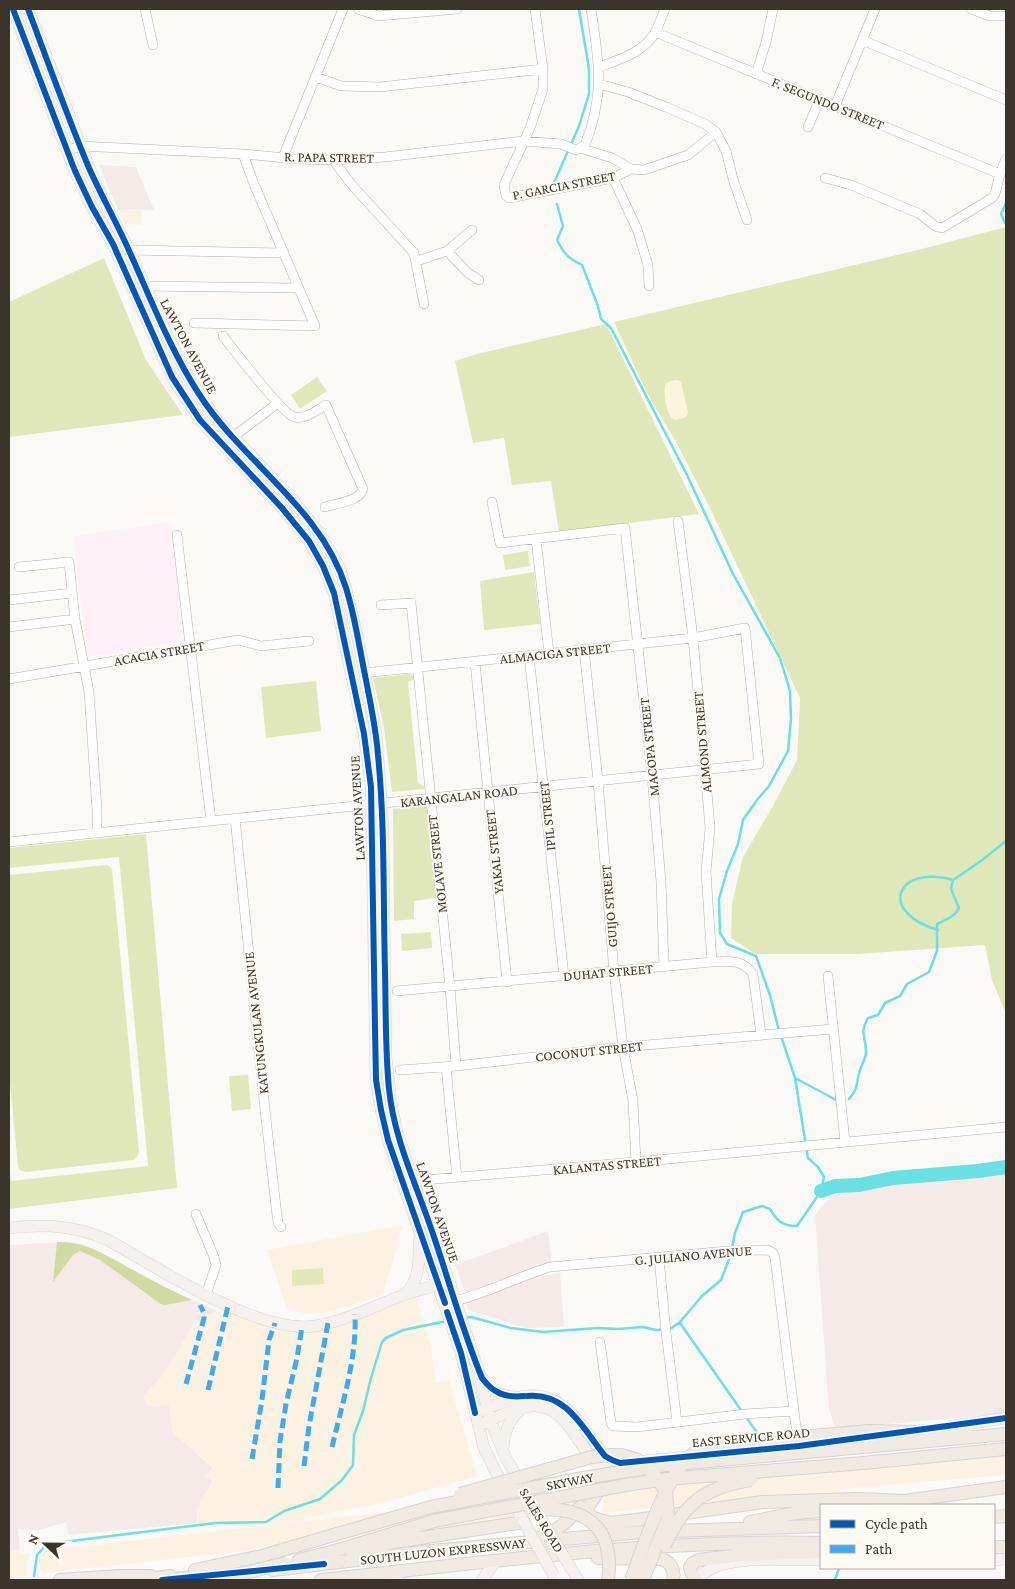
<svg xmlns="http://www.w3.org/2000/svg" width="1015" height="1589" font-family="'Crimson Pro',serif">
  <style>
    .commercial { fill: #f4eae7 }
    .built { fill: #fcf2e1 }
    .medical { fill: #fdf0f7 }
    .green { fill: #e0e8ba }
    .forest { fill: #d1daa0 }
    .sand { fill: #fbf5de }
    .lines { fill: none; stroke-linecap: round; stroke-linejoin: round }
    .stream { stroke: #68e0e4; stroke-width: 2.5 }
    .river { stroke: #68e0e4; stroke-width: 14 }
    .minor-casing { stroke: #b5b1ab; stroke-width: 10 }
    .major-casing { stroke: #d6d4d1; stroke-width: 12 }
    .highway-casing { stroke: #d6d4d1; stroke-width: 14 }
    .minor { stroke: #fefefe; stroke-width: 9 }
    .major { stroke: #f6f1ed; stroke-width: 11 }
    .highway { stroke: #f0eae1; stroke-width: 12 }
    .major-bridge-casing { stroke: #d6d4d1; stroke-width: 12; stroke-linecap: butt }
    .highway-bridge-casing { stroke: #d6d4d1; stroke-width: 14; stroke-linecap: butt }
    .major-bridge { stroke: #f6f1ed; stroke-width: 11 }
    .highway-bridge { stroke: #f0eae1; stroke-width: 12 }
    .quiet { stroke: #3fa9f5; stroke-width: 5; stroke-dasharray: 10 5; stroke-linecap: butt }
    .cycleway-casing { stroke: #fdfaf4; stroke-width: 9 }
    .cycleway { stroke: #0057b8; stroke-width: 6 }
    .labels { text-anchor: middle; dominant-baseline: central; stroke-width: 4; stroke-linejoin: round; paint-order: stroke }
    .street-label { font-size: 14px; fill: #3b3529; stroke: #fdfaf4 }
  </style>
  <rect width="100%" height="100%" fill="#fbf9f6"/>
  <path class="commercial" d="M 99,165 L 136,167 L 154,210 L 118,209 Z
    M 1006,1173 L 1006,1412 L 996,1414 L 836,1429 L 829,1410 L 815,1215 L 835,1191 Z
    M 548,1231 L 552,1265 L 466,1294 L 455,1265 Z
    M 67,1242 L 83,1244 L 94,1249 L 171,1291 L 218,1311 L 208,1314 L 188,1335 L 161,1378 L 143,1396 L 169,1405 L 173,1433 L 213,1468 L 213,1481 L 197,1508 L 197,1523 L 69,1535 L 66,1522 L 39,1530 L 18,1529 L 20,1550 L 9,1551 L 9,1245 Z
    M 560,1273 L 564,1327 L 526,1328 L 468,1310 L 465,1300 L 528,1278 Z"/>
  <path class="built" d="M 118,209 L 141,209 L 142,225 L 125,224 Z
    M 403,1225 L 383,1294 L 350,1306 L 319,1313 L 306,1314 L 287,1308 L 267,1250 Z
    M 416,1298 L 430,1343 L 436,1383 L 449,1381 L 477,1476 L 383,1503 L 337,1511 L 287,1523 L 589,1490 L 566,1515 L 43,1573 L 40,1568 L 39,1556 L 44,1551 L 278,1524 L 198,1527 L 197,1508 L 213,1482 L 206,1476 L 213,1467 L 173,1433 L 169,1405 L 150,1407 L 146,1404 L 143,1396 L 161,1378 L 178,1351 L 196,1319 L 218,1311 L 245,1318 L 274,1329 L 300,1335 L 321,1331 L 347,1323 Z
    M 1006,1456 L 1006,1475 L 841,1489 L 838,1494 L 733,1500 L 601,1513 L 606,1491 Z
    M 20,1550 L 20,1554 L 31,1553 L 26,1564 L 27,1575 L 9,1577 L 9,1551 Z"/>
  <path class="medical" d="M 171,522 L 183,641 L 87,657 L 73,536 Z"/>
  <path class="green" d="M 1006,227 L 1006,1019 L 1005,1011 L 992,980 L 985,945 L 857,954 L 756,954 L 731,938 L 732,903 L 743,857 L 774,804 L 797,760 L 800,698 L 711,510 L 676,442 L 646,391 L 614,322 L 918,250 Z
    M 104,258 L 146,360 L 183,415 L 9,437 L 9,302 Z
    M 606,324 L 699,514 L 559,532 L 551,481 L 512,485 L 504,438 L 473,443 L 455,361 L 477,354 Z
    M 317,377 L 327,391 L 300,409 L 291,395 Z
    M 528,551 L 530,566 L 505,570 L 503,555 Z
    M 534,572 L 540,624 L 484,630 L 480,581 Z
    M 410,674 L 414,676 L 415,679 L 408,682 L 418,783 L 424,786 L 425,789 L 392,792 L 384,728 L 373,678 Z
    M 316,681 L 321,731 L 266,738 L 261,687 Z
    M 423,806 L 428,808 L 436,898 L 414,901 L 414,919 L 394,921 L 393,809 Z
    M 146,834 L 177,1188 L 9,1209 L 9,1163 L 11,1181 L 148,1166 L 119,857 L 9,868 L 9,848 Z
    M 107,865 L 112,869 L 139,1152 L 137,1157 L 133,1160 L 26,1172 L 20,1170 L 18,1167 L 9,1073 L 9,875 Z
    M 431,932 L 432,948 L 402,951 L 401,934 Z
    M 248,1075 L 251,1109 L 232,1111 L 229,1076 Z
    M 323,1268 L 324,1284 L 292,1286 L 292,1270 Z"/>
  <path class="forest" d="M 57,1242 C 86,1241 109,1257 133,1270 C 153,1281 172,1291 192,1300 L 165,1305 L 161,1304 L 100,1260 L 80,1251 L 73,1255 L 53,1282 Z"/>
  <path class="sand" d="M 677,380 L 681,382 L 688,413 L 686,417 L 676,420 L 671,418 C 665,407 664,397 665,385 L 670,381 Z"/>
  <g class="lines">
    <path class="stream" d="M 554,183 L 579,126 L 589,94 L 589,69 L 579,9
      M 1006,203 L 1001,214 L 1004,221 L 1006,224
      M 557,204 L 563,226 L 557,240 C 564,254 568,258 582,265 L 598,306 L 601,319 L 611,328 L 687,475 L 733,574 L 780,658 L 790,691 L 791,719 L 788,751 L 769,786 L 757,800 L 743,820 L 738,844 L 727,871 L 719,899 L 720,933 L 727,944 L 756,956 L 770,995 L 779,1031
      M 938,930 C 877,912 896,864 953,880
      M 795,1078 L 838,1101
      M 849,1099 C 860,1085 855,1085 860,1070 C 862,1063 866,1059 866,1052 C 866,1036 859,1034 868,1018 L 878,1015 L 885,1003 L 900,996 L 907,984 L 929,972 L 937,951 L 937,924 C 945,920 955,917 959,908 L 951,889 L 953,880 L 981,861 L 1006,841
      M 732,1248 L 735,1233 L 743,1212 L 762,1206 L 770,1209 C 777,1221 782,1226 797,1226 L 821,1191 L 824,1177 L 818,1167 L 808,1158 L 795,1078 L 781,1036
      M 465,1318 L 471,1317 L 511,1328 L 543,1332 L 598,1328 L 618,1329 L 643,1327 L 656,1330 L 670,1329 L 680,1322 L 702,1296 L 721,1280 L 731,1254
      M 680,1323 L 743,1413
      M 746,1417 L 760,1437
      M 34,1576 L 37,1555 L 47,1544 L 215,1523 L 266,1522 L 284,1511 L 320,1499 L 342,1480 L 353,1465 L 354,1435 L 363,1411 L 371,1378 L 382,1342 L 386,1338 L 403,1330 L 447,1321
      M 835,1580 L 839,1568"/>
    <path class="river" d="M 821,1191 L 835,1186 L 859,1185 L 893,1178 L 978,1171 L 1006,1167"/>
    <g class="minor-casing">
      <path id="minor" d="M 145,9 L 153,45
        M 358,9 L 378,16 L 457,9
        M 535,9 L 543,69 L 543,89 L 530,128 L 504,185 L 506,195 L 509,198 L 613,178 L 631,169 L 644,170 L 688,155 L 716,132
        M 971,9 L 990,16 L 1006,16
        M 655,32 L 1000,174
        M 862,40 L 1006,100
        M 599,67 C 620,59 644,53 656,31 C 659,24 662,16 665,9
        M 756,74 L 766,42 L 773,9
        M 316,77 L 341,86 L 380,87 L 543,69
        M 599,84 L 628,92 L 666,107 L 705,124 L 716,132 L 726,151 L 733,179 L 747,220
        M 835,106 L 875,9
        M 808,127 L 820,99
        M 580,148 L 612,158 L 631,169
        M 67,151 L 80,146 L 243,154 L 296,159 L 333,160 L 385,157 L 523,141 L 561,144 L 576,150 L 585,145 C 605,95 599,61 591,9
        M 283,157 L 343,9
        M 333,160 L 352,185 L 414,253 L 424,304
        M 613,178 L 637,229 L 648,265 L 649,286
        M 825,178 L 851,185 L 920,214 L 935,226 L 942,228 L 992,198 L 995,194 L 1000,174 L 1006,159
        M 129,250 L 284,253
        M 447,251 L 472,230
        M 417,261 L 447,251 L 468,273 L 479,280
        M 144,286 L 298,288
        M 194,323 L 315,326 L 254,184 L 243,154
        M 223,336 C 233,349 283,414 294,417 C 305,420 317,410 326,405 L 363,489 C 360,501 337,503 325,507
        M 233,437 L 278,403
        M 492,502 L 500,543 L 625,528 L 652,775 L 661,882 L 664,967
        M 678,521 L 693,638 L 705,769 L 710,828 L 706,872 L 712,962
        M 177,535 L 211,821
        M 536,539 L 549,653
        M 19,567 L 69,562 L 75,619 L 89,692 L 97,810 L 97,833
        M 9,600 L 72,593
        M 381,605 L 411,603 L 450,987 L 456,1066
        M 9,627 L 75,619
        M 584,649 L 598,781 L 614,972 L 623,1047 L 633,1101 L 636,1162
        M 529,656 L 564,976
        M 475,662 L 507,982
        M 9,679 L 238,640 L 261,646 L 309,641
        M 235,818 L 266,1119 L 276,1207 L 278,1223 L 281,1227
        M 9,842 L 759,764 L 745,628 L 693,638 L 364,673
        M 828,976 L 845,1142
        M 397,991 L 712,962 C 730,961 742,959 753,974 L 761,1034
        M 446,1067 L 457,1178
        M 400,1070 L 456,1066 L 623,1047 L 833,1029
        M 413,1181 L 636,1162 L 1006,1127
        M 196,1214 L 214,1257 L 216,1265 L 206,1295
        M 659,1258 L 666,1332 L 677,1422
        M 451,1302 C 485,1294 517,1277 550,1267 L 728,1251 L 768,1250 L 773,1253 L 775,1258 L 798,1443
        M 600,1342 L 611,1423 L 613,1426 L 637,1427 L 745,1414 L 794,1411"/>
    </g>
    <g class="major-casing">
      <path id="major" d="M 13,9 L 75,171 L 92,207 L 113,244 L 172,377 L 200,420 L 282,508 L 309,541 L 323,566 L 334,593 L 364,734 L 371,787 L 376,1080 L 381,1110 L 388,1140 L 461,1353 L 484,1448 L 499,1478 L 524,1522
        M 28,9 L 91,172 L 105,203 L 129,250 L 170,341 L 188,376 L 214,416 L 291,498 L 317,530 L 331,552 L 340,569 L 346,589 L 358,639 L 376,732 L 378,756 L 383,829 L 386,1058 L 392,1108 L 397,1131 L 413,1181 L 434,1236 L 479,1372 L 490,1420 L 506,1458 L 536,1510
        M 9,1228 C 46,1224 74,1225 108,1240 C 158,1268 259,1335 315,1326 C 344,1321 371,1308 398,1297 C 413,1291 429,1288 445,1282
        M 405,1294 C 420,1281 419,1260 419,1241
        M 482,1378 C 492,1390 501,1397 517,1397
        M 482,1410 C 496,1405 511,1398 526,1396 C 565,1390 585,1431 605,1456 L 611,1460
        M 484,1423 C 499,1417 516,1407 532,1406 C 576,1404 579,1469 617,1473
        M 952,1426 L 1006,1418
        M 503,1449 C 504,1433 508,1421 520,1410
        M 634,1462 L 799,1446 L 872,1436
        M 994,1560 L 1006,1559
        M 572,1570 L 578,1580
        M 375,1577 L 398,1580
        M 482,1580 L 496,1561
        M 694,1580 C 703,1573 713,1567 724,1564 C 755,1557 790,1560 821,1560"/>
    </g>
    <g class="highway-casing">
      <path id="highway" d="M 863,1463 L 1006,1449
        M 605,1479 L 620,1463
        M 604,1483 L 589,1505 L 587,1510 L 590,1515 L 593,1518 L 610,1523 L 636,1520 L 763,1502 L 859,1499 L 904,1501
        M 897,1502 L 1006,1487
        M 994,1517 L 1006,1516
        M 750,1522 L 796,1513 L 821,1511
        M 541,1537 C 557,1531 569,1521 580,1507
        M 994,1547 L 1006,1547
        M 352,1555 L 388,1543 L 524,1522
        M 598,1558 L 661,1559 C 671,1562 675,1570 673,1580
        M 299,1560 L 342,1549 L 434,1521
        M 195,1570 L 262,1556 L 337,1534
        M 273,1570 L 431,1551 L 642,1532 L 821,1526
        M 696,1579 L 691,1572 L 690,1567 L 693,1563 L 699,1560 L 741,1555 L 821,1552
        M 60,1580 L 119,1576 L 151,1576
        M 143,1580 L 170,1576
        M 162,1580 L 229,1574
        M 321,1580 C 487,1562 654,1539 821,1543"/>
    </g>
    <use href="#minor" class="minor"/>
    <use href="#major" class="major"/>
    <use href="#highway" class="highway"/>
    <g class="major-bridge-casing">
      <path id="major-bridge" d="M 542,1520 L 572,1570
        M 524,1522 L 554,1576"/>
    </g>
    <g class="highway-bridge-casing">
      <path id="highway-bridge" d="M 460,1494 L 592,1457 L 611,1455 L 622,1455 L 638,1460 L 656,1477 L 666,1492 L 668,1516 L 667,1520 L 643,1580
        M 531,1510 C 583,1505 615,1524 608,1580
        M 434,1521 L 631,1484 L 668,1479 L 863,1463
        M 337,1534 L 431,1507 L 583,1478 L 666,1465 L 1006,1434
        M 665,1545 C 684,1503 705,1487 751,1480
        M 216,1580 L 286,1563
        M 631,1580 C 643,1548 664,1480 689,1457 C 696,1451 704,1447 713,1445 L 868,1431 L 918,1432 L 966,1430"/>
    </g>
    <use href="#major-bridge" class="major-bridge"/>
    <use href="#highway-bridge" class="highway-bridge"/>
    <path class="quiet" d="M 186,1384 L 204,1318 L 204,1313 L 200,1305
      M 208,1390 L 228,1306
      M 332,1447 C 342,1404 357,1359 355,1314
      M 252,1459 L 262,1400 L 269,1340 L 275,1323
      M 304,1466 L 309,1426 L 328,1323
      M 278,1488 L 280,1441 L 286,1404 L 297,1358 L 302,1327"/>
    <g class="cycleway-casing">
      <path id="cycleway" d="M 13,9 L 75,171 L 92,207 L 113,244 L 172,377 L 200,420 L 282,508 L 309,541 L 323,566 L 334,593 L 364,734 L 371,787 L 375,1028 L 376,1080 L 381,1110 L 388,1140 L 445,1303
        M 28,9 C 48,62 67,116 89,168 C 102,197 118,225 131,255 C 152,302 171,351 199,394 C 243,463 321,507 346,588 C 355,616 359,646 365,675 C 370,701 376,728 378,755 C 385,826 383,898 385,970 C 386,1010 385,1049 389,1089 C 394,1140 418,1188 434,1237 C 450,1284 463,1332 482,1378 C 493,1393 505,1398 524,1396
        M 447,1312 L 461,1353 L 475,1413
        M 527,1396 C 567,1392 583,1429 605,1456 L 612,1460 L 620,1463 L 799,1446 L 1006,1418
        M 162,1580 L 324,1564"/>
    </g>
    <use href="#cycleway" class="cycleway"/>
  </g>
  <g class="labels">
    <g class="street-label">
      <text transform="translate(828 103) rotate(22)">F. SEGUNDO STREET</text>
      <text transform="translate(329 157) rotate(1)">R. PAPA STREET</text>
      <text transform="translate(564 185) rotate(-11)">P. GARCIA STREET</text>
      <text transform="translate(189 346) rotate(62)">LAWTON AVENUE</text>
      <text transform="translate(159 653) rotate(-10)">ACACIA STREET</text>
      <text transform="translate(555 653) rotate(-6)">ALMACIGA STREET</text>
      <text transform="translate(702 742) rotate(-95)">ALMOND STREET</text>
      <text transform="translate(649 747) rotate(-96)">MACOPA STREET</text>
      <text transform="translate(459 796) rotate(-6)">KARANGALAN ROAD</text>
      <text transform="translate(357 808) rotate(-93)">LAWTON AVENUE</text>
      <text transform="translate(547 816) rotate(-96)">IPIL STREET</text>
      <text transform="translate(494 852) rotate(-96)">YAKAL STREET</text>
      <text transform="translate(437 864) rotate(-96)">MOLAVE STREET</text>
      <text transform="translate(609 906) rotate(-95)">GUIJO STREET</text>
      <text transform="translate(608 972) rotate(-5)">DUHAT STREET</text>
      <text transform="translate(256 1023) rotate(-96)">KATUNGKULAN AVENUE</text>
      <text transform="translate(589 1051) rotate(-6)">COCONUT STREET</text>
      <text transform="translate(607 1165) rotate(-5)">KALANTAS STREET</text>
      <text transform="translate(438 1212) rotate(71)">LAWTON AVENUE</text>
      <text transform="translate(693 1255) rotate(-5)">G. JULIANO AVENUE</text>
      <text transform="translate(751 1437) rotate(-5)">EAST SERVICE ROAD</text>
      <text transform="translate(570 1481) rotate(-11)">SKYWAY</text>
      <text transform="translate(542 1520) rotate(59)">SALES ROAD</text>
      <text transform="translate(443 1551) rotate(-6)">SOUTH LUZON EXPRESSWAY</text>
    </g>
  </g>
  <rect width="1015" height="1589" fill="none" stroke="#3b3529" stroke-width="20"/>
  <rect x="820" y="1504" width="175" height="65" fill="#fdfaf4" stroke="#afaba3"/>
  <rect x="830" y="1520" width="25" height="8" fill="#0057b8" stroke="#afaba3"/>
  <text x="865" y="1529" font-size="15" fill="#3b3529">Cycle path</text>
  <rect x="830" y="1545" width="25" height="8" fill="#3fa9f5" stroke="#afaba3"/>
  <text x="865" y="1554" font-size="15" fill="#3b3529">Path</text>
  <g transform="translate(45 1544) rotate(292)" stroke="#fdfaf4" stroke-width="4" paint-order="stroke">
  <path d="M0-4L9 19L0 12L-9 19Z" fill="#3b3529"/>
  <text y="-8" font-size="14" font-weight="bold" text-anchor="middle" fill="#3b3529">N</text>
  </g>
</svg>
